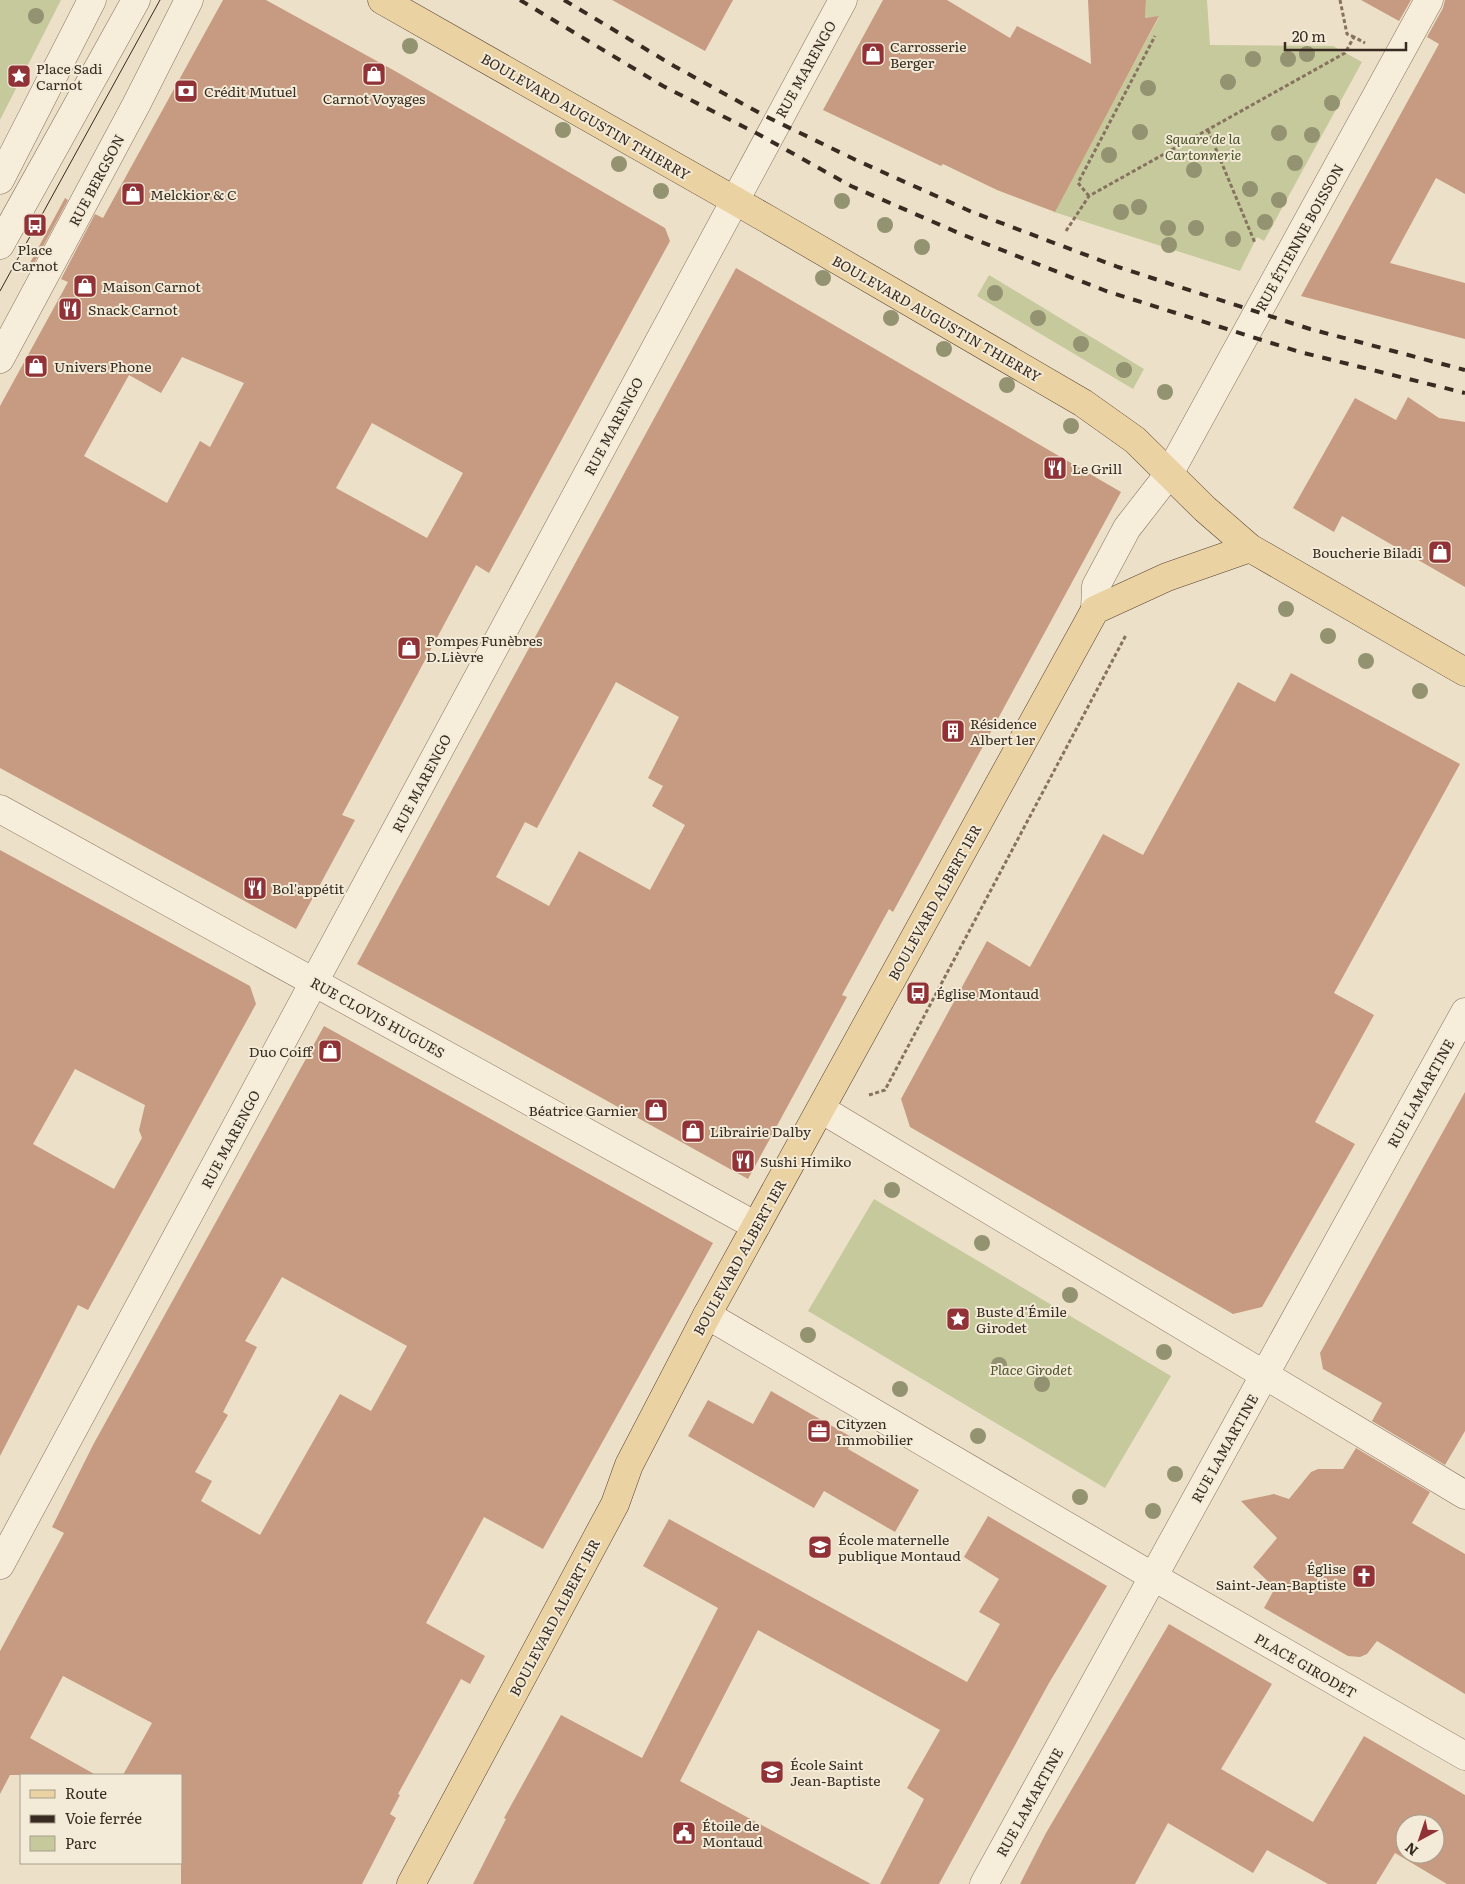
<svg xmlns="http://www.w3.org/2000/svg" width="1465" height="1884" font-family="Literata,serif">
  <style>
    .green { fill: #c6c99c }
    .building { fill: #c79b81; fill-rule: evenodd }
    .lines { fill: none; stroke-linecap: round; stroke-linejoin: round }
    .minor-casing { stroke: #86725e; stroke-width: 29 }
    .major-casing { stroke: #554132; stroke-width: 29 }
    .path { stroke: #86725e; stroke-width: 3; stroke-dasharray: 4 2.5; stroke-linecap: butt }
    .minor { stroke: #f7eddb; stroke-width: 28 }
    .major { stroke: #ebd2a3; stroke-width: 28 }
    .tram { stroke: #382b21; stroke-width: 1 }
    .rail { stroke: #382b21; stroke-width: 4; stroke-dasharray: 9 9; stroke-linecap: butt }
    .tree { fill: #939271 }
    .labels { text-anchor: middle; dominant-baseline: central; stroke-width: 4; stroke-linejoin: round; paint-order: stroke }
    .poi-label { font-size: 14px; fill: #382b21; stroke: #f3ead7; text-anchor: start }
    .street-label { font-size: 14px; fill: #382b21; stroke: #f3ead7 }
    .park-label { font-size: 14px; font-style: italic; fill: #4a5329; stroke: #f3ead7 }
  </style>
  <rect width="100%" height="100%" fill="#ece0c8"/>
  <path class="green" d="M 0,0 L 61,0 L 0,120 Z
    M 1146,0 L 1207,0 L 1210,45 L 1333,46 L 1362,62 L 1264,241 L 1257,237 L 1240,271 L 1054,212 L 1159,17 L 1145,18 Z
    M 989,275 L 1144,369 L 1133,389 L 977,296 Z
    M 874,1199 L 1171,1376 L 1105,1488 L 808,1311 Z"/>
  <path class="building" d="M 223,0 L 266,0 L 395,71 L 665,228 L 670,241 L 489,573 L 476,565 L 342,815 L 355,820 L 296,929 L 0,768 L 0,406 L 68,282 L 61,279 L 95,214 L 103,218 ZM 182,357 L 244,383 L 210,447 L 200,441 L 167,503 L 84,456 L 129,375 L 161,393 ZM 372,423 L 463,473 L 427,538 L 336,488 Z
    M 612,0 L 733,0 L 705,51 Z
    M 883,0 L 947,0 L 1010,38 L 1017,26 L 1091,64 L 1088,0 L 1146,0 L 1145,18 L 1159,16 L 1055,212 L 997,190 L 943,164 L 941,166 L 823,110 Z
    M 1361,0 L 1411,0 L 1399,21 Z
    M 1445,0 L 1465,0 L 1465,194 L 1436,178 L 1390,263 L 1465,283 L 1465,339 L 1301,296 L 1439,44 L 1427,37 L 1443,8 Z
    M 65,198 L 68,200 L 33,265 L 30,263 Z
    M 736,268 L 1121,492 L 893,912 L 889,909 L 842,995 L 847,997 L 748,1179 L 501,1042 L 357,964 ZM 616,682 L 679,717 L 648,778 L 663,786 L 652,806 L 685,825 L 650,890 L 579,851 L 549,906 L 496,877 L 525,822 L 537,828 Z
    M 1408,397 L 1439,418 L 1465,422 L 1465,587 L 1342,516 L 1334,532 L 1293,508 L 1355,398 L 1396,420 Z
    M 1291,673 L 1460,764 L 1334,993 L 1374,1015 L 1315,1122 L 1355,1144 L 1262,1307 L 1233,1314 L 910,1127 L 901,1099 L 987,941 L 1030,967 L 1103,834 L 1143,855 L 1238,682 L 1275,702 Z
    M 0,850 L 250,986 L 256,1004 L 88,1310 L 78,1305 L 0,1456 ZM 75,1069 L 145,1105 L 139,1130 L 142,1138 L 114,1189 L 33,1144 Z
    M 324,1026 L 713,1243 L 543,1549 L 484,1517 L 426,1623 L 485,1656 L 470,1684 L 461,1679 L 398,1794 L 400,1795 L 390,1814 L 396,1818 L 362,1884 L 181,1884 L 181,1775 L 123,1775 L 152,1723 L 63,1676 L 30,1738 L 96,1775 L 10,1775 L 0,1794 L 0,1651 L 64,1533 L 52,1527 L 93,1445 ZM 282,1277 L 407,1346 L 371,1411 L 340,1394 L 260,1535 L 201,1501 L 212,1481 L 195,1472 L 228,1415 L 223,1412 L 257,1347 L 245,1341 Z
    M 1465,1092 L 1465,1431 L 1445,1465 L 1372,1421 L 1382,1403 L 1323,1369 L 1320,1353 Z
    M 771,1391 L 853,1438 L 848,1449 L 919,1490 L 895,1532 L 824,1491 L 814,1508 L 688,1436 L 708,1400 L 753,1424 Z
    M 1356,1448 L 1430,1492 L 1412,1523 L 1465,1554 L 1465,1694 L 1377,1641 L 1367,1654 L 1360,1657 L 1348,1656 L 1264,1608 L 1275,1588 L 1253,1567 L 1277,1538 L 1241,1501 L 1274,1494 L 1289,1499 L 1311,1472 L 1318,1469 L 1343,1469 Z
    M 988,1516 L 1107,1586 L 1049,1683 L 939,1884 L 880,1884 L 924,1799 L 907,1788 L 940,1730 L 758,1630 L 680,1781 L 871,1884 L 473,1884 L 506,1819 L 504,1818 L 561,1715 L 642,1758 L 718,1608 L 643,1566 L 669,1519 L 967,1682 L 1000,1624 L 979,1612 L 999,1579 L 964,1557 Z
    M 1169,1624 L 1272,1684 L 1221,1769 L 1313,1822 L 1364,1736 L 1465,1795 L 1465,1884 L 1447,1884 L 1395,1853 L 1376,1884 L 1328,1884 L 1267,1850 L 1253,1873 L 1168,1823 L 1135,1884 L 1020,1884 L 1046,1833 ZM 1405,1824 L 1435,1824 L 1435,1854 L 1405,1854 Z"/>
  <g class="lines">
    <g class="minor-casing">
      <path id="minor" d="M 0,180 L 92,0
        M 0,245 L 136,0
        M 0,359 L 136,105 L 189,0
        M 1095,610 L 1096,586 L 1127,528 L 1169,474 L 1429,0
        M 0,809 L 756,1226
        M 821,1109 L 1465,1495
        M 707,1315 L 1152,1576 L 1465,1756
        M 0,1565 L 843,0
        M 984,1884 C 1143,1592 1305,1303 1465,1012"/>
    </g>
    <g class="major-casing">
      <path id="major" d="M 382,0 L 769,220 L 1083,403 L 1135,440 L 1205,509 L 1250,548 L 1465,672
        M 411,1884 L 615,1504 L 629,1465 L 707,1315 L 1095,610 L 1167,577 L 1250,548"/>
    </g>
    <path class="path" d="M 1340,0 L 1347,34 L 1354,37
      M 1208,130 L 1255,243
      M 1089,196 L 1078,183 L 1155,36
      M 1066,231 L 1089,196 L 1345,53 L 1354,37 L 1365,43
      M 869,1095 L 885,1090 L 1126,635"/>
    <use href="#minor" class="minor"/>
    <use href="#major" class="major"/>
    <path class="tram" d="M 0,291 L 160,0"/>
    <path class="rail" d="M 520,0 L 663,86 L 758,134 L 851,186 L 961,234 L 1106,291 L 1300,352 L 1465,393
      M 564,0 L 674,66 L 765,116 L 858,161 L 972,212 L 1118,267 L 1310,329 L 1465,370"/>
  </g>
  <g class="tree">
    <circle cx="36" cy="16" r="8"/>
    <circle cx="410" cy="46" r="8"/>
    <circle cx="1307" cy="54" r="8"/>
    <circle cx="1253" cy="59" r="8"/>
    <circle cx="1288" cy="59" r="8"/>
    <circle cx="1228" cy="82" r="8"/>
    <circle cx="1148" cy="88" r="8"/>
    <circle cx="1332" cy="103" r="8"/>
    <circle cx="563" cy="130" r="8"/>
    <circle cx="1140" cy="132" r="8"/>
    <circle cx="1279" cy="133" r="8"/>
    <circle cx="1312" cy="135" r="8"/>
    <circle cx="1109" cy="155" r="8"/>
    <circle cx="1295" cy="163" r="8"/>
    <circle cx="619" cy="164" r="8"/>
    <circle cx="1194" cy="170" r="8"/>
    <circle cx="1250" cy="189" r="8"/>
    <circle cx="661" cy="191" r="8"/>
    <circle cx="1279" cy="200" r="8"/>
    <circle cx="842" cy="201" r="8"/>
    <circle cx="1139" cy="207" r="8"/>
    <circle cx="1121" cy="212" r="8"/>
    <circle cx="1265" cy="222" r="8"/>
    <circle cx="885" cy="225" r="8"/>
    <circle cx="1168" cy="228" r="8"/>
    <circle cx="1196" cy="228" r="8"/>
    <circle cx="1233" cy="239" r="8"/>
    <circle cx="1169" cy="245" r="8"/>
    <circle cx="922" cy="247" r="8"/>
    <circle cx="823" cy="278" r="8"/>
    <circle cx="995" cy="293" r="8"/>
    <circle cx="891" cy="318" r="8"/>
    <circle cx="1038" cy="318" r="8"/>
    <circle cx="1081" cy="344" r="8"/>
    <circle cx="944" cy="349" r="8"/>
    <circle cx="1124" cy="370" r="8"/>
    <circle cx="1007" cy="385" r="8"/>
    <circle cx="1165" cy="392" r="8"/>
    <circle cx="1071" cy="426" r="8"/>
    <circle cx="1286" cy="609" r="8"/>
    <circle cx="1328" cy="636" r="8"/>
    <circle cx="1366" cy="661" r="8"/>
    <circle cx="1420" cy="691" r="8"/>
    <circle cx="892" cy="1190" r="8"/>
    <circle cx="982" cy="1243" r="8"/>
    <circle cx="1070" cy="1295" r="8"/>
    <circle cx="808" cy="1335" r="8"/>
    <circle cx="1164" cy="1352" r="8"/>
    <circle cx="999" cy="1365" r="8"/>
    <circle cx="1042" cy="1384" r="8"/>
    <circle cx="900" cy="1389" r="8"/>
    <circle cx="978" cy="1436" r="8"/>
    <circle cx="1175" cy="1474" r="8"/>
    <circle cx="1080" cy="1497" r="8"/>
    <circle cx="1153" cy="1511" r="8"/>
  </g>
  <defs>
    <g id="shop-square" transform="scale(1.25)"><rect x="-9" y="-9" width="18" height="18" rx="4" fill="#913237" stroke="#f3ead7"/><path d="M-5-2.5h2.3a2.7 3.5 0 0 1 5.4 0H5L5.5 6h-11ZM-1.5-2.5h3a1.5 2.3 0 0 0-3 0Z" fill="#fff"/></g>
    <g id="sight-square" transform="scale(1.25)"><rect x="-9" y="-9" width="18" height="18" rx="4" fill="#913237" stroke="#f3ead7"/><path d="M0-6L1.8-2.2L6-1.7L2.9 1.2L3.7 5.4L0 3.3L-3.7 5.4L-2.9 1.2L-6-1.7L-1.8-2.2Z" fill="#fff"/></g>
    <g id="bank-square" transform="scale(1.25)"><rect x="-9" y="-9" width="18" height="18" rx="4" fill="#913237" stroke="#f3ead7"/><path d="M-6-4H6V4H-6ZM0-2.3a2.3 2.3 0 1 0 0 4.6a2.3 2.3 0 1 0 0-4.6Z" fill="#fff"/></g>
    <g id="bus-square" transform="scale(1.25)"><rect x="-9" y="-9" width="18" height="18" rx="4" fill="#913237" stroke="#f3ead7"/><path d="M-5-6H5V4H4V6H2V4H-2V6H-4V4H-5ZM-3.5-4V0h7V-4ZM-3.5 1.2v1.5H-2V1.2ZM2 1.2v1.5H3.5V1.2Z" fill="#fff"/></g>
    <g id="restaurant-square" transform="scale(1.25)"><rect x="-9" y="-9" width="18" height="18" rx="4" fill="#913237" stroke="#f3ead7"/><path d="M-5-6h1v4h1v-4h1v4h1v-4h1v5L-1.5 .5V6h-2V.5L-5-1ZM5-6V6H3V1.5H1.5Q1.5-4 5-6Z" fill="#fff"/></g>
    <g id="building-square" transform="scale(1.25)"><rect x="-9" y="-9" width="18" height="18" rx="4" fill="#913237" stroke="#f3ead7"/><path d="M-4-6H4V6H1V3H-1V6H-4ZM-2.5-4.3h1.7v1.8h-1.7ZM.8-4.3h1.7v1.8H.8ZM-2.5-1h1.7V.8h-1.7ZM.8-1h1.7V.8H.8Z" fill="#fff"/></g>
    <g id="office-square" transform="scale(1.25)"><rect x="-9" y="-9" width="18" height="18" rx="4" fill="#913237" stroke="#f3ead7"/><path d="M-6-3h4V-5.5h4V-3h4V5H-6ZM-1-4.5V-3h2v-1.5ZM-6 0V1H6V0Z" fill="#fff"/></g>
    <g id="school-square" transform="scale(1.25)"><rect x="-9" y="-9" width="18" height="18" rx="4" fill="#913237" stroke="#f3ead7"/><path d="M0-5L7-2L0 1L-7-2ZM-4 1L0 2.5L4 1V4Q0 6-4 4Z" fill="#fff"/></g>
    <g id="church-square" transform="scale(1.25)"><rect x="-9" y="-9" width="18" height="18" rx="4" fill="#913237" stroke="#f3ead7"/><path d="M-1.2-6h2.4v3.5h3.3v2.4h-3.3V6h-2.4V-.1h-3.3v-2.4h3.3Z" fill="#fff"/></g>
    <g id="civic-square" transform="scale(1.25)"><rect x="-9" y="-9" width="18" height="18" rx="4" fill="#913237" stroke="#f3ead7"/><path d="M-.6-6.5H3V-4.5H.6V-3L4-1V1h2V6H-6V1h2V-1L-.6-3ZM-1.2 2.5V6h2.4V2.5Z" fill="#fff"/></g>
  </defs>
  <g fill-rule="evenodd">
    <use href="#shop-square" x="873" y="54"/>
    <use href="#shop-square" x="374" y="74"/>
    <use href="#sight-square" x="19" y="76"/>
    <use href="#bank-square" x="186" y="91"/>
    <use href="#shop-square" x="133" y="194"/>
    <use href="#bus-square" x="35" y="225"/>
    <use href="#shop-square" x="85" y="286"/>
    <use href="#restaurant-square" x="70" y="309"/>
    <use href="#shop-square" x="36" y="366"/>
    <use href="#restaurant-square" x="1055" y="468"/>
    <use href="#shop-square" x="1440" y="552"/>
    <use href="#shop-square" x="409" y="648"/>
    <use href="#building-square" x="953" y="731"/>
    <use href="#restaurant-square" x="255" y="888"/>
    <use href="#bus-square" x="918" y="993"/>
    <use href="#shop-square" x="330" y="1051"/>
    <use href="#shop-square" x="656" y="1110"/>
    <use href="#shop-square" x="693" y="1131"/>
    <use href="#restaurant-square" x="743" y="1161"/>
    <use href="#sight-square" x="958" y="1319"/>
    <use href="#office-square" x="819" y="1431"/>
    <use href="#school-square" x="820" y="1547"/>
    <use href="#church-square" x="1364" y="1576"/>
    <use href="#school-square" x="772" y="1772"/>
    <use href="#civic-square" x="684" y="1833"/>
  </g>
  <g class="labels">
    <g class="poi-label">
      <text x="890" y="46">Carrosserie<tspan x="890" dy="16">Berger</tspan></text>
      <text x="36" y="68">Place Sadi<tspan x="36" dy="16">Carnot</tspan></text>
      <text x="204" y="91">Crédit Mutuel</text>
      <text x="374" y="98" text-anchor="middle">Carnot Voyages</text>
      <text x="150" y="194">Melckior &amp; C</text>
      <text x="35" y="249" text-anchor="middle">Place<tspan x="35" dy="16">Carnot</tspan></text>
      <text x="102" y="286">Maison Carnot</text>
      <text x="88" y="309">Snack Carnot</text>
      <text x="54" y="366">Univers Phone</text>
      <text x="1072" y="468">Le Grill</text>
      <text x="1422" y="552" text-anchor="end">Boucherie Biladi</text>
      <text x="426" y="640">Pompes Funèbres<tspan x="426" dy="16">D.Lièvre</tspan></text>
      <text x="970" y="723">Résidence<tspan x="970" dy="16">Albert 1er</tspan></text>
      <text x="272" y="888">Bol'appétit</text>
      <text x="936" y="993">Église Montaud</text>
      <text x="312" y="1051" text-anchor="end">Duo Coiff</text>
      <text x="638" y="1110" text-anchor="end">Béatrice Garnier</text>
      <text x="710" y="1131">Librairie Dalby</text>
      <text x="760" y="1161">Sushi Himiko</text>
      <text x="976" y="1311">Buste d'Émile<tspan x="976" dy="16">Girodet</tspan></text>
      <text x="836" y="1423">Cityzen<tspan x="836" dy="16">Immobilier</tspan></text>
      <text x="838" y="1539">École maternelle<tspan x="838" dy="16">publique Montaud</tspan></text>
      <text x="1346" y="1568" text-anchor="end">Église<tspan x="1346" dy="16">Saint-Jean-Baptiste</tspan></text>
      <text x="790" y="1764">École Saint<tspan x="790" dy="16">Jean-Baptiste</tspan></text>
      <text x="702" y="1825">Étoile de<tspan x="702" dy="16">Montaud</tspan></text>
    </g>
    <g class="street-label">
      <text transform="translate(805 69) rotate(-61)">RUE MARENGO</text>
      <text transform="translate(586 116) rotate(30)">BOULEVARD AUGUSTIN THIERRY</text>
      <text transform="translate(96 180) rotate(-62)">RUE BERGSON</text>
      <text transform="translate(1299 237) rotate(-61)">RUE ÉTIENNE BOISSON</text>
      <text transform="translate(937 318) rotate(30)">BOULEVARD AUGUSTIN THIERRY</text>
      <text transform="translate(613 426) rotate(-62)">RUE MARENGO</text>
      <text transform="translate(421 783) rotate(-62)">RUE MARENGO</text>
      <text transform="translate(934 902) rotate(-61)">BOULEVARD ALBERT 1ER</text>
      <text transform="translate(378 1017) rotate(29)">RUE CLOVIS HUGUES</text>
      <text transform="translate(1420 1093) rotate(-61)">RUE LAMARTINE</text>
      <text transform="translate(230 1139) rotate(-62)">RUE MARENGO</text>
      <text transform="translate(739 1257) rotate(-61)">BOULEVARD ALBERT 1ER</text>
      <text transform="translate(1224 1448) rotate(-61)">RUE LAMARTINE</text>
      <text transform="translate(554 1617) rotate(-62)">BOULEVARD ALBERT 1ER</text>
      <text transform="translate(1306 1665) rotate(30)">PLACE GIRODET</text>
      <text transform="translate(1029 1802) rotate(-61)">RUE LAMARTINE</text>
    </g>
    <g class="park-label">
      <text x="1203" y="138">Square de la<tspan x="1203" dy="16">Cartonnerie</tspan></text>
      <text x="1031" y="1369">Place Girodet</text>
    </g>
  </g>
  <rect x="20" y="1774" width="162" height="90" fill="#f3ead7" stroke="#a89e8e"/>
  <rect x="30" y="1790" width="25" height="8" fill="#ebd2a3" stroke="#a89e8e"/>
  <text x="65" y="1799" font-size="15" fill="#382b21">Route</text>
  <rect x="30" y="1815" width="25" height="8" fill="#382b21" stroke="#a89e8e"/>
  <text x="65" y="1824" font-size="15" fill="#382b21">Voie ferrée</text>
  <rect x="30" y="1836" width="25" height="15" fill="#c6c99c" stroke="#a89e8e"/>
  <text x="65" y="1849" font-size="15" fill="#382b21">Parc</text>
  <g transform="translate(1420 1839) rotate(220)"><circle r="24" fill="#f3ead7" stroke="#a89e8e"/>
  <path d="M0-4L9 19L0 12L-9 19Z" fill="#913237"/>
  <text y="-8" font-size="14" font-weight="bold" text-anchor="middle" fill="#382b21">N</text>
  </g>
  <path d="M1285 42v8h121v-8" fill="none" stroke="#382b21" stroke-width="2.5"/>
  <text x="1292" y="42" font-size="15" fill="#382b21" stroke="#f3ead7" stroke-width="4" paint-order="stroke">20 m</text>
</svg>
